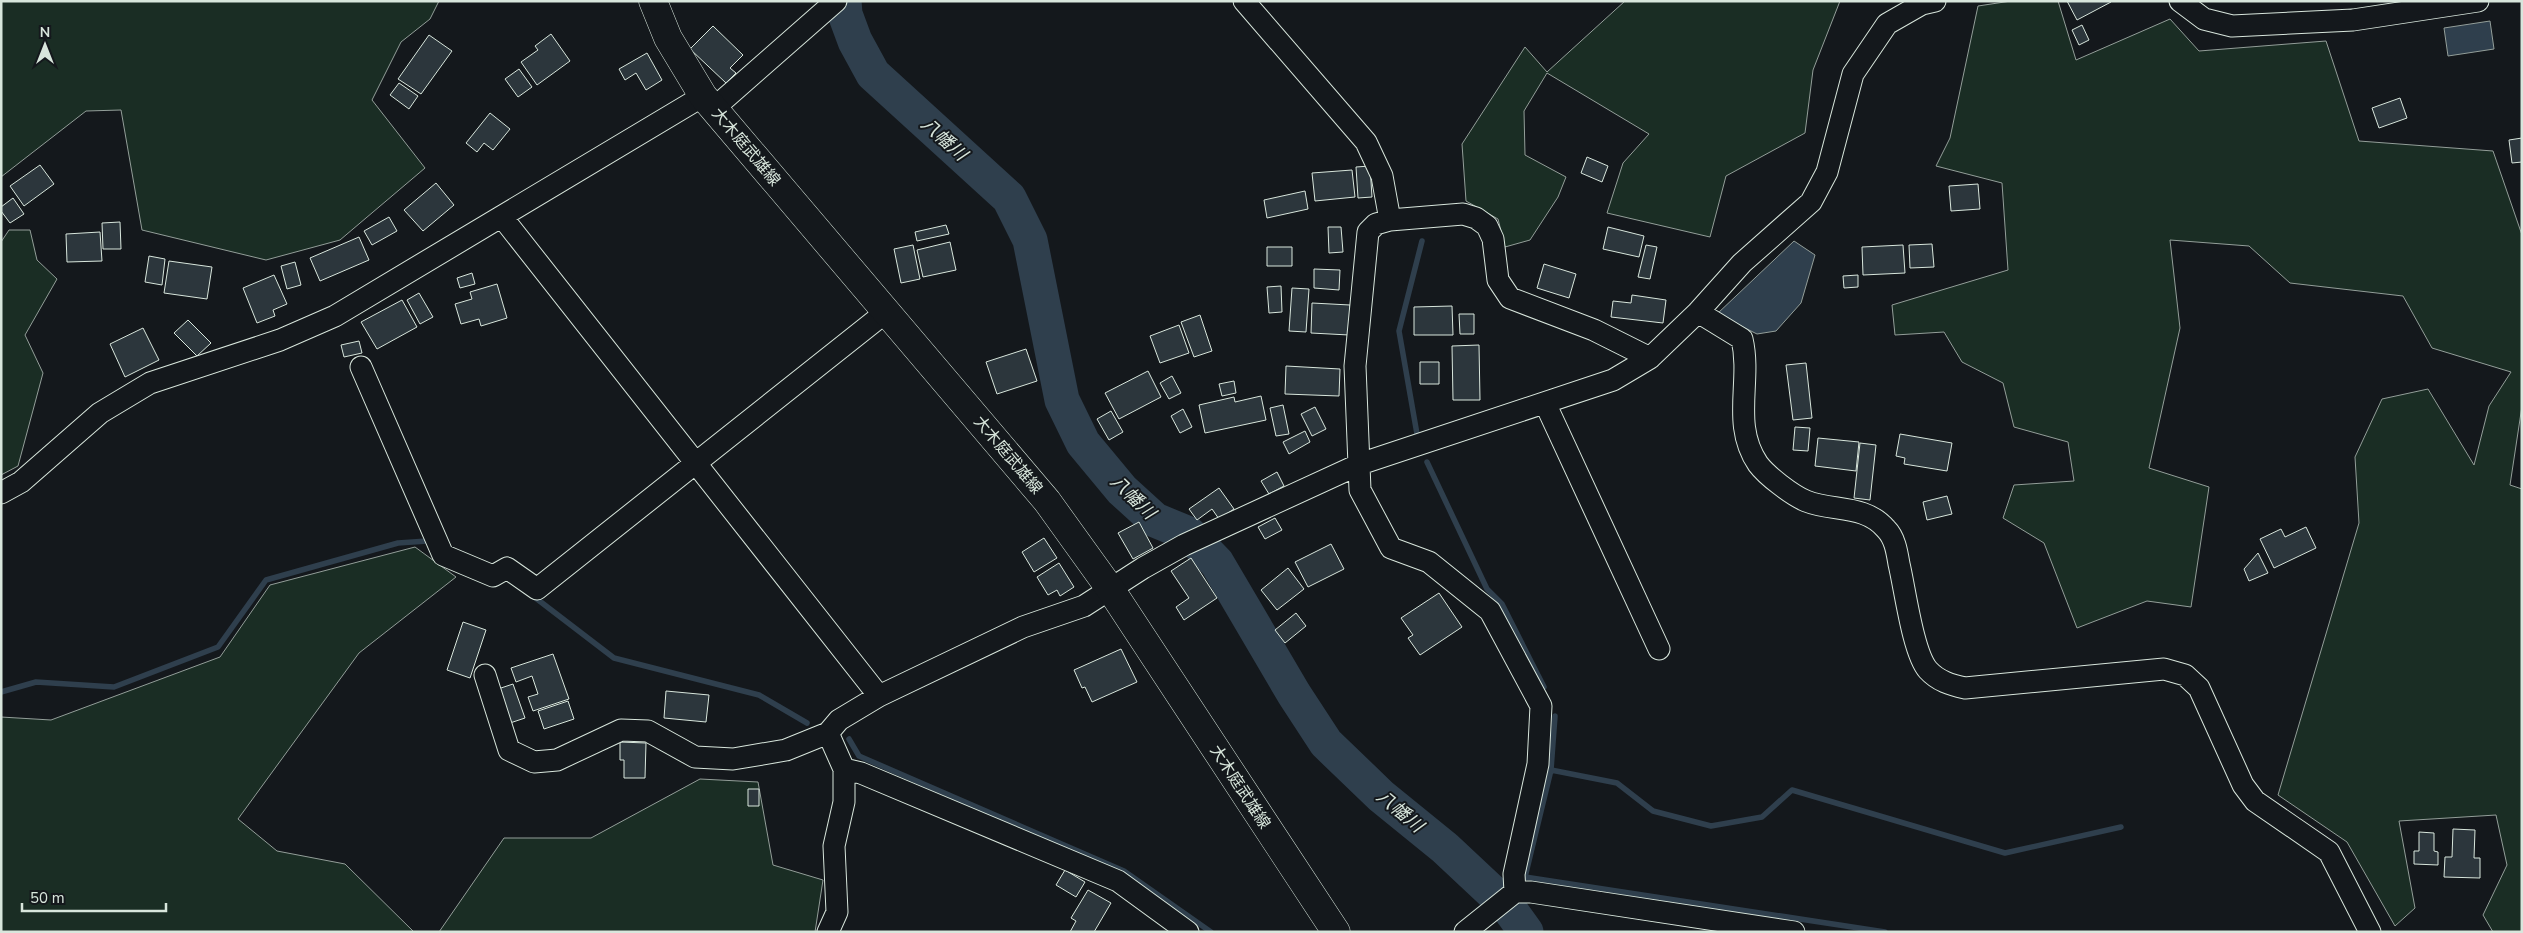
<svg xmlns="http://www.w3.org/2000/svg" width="2523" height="933" font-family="'Nunito Sans','Noto Sans JP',sans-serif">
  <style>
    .green { fill: #1a2d24; stroke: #939e99 }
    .water { fill: #2f3f4d; stroke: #939e99 }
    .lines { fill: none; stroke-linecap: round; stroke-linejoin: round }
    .stream { stroke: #2f3f4d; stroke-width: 5.5 }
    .river { stroke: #2f3f4d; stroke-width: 35 }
    .building { fill: #2c363c; stroke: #d8e6dc }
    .minor-casing { stroke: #d8e6dc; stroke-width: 23 }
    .major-casing { stroke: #d8e6dc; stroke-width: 29 }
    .minor { stroke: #14181c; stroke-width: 21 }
    .major { stroke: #14181c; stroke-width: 28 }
    .labels { text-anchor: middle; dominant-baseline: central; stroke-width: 4; stroke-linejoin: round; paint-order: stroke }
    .street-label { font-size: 16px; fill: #d8e6dc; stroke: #14181c }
    .water-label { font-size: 18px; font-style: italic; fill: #d8e6dc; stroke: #14181c }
  </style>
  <rect width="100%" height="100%" fill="#14181c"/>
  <path class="green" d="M 1,1 L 439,1 L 430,19 L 401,42 L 372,100 L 425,168 L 340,240 L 266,260 L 142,230 L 121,110 L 86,111 L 1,177 Z
    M 1625,1 L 1840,1 L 1813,70 L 1805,133 L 1726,176 L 1710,237 L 1607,213 L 1623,163 L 1649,134 L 1547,73 L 1524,111 L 1525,155 L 1566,177 L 1558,197 L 1530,240 L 1505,247 L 1498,219 L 1466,201 L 1462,144 L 1525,47 L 1547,72 Z
    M 2011,1 L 2058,1 L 2076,60 L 2170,19 L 2199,51 L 2326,41 L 2359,141 L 2493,151 L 2522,235 L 2522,406 L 2510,485 L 2522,489 L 2522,932 L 2493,932 L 2483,915 L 2507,865 L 2496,815 L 2399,821 L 2415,908 L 2395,926 L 2347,842 L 2278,795 L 2359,523 L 2355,457 L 2382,399 L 2428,389 L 2474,465 L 2489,406 L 2511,372 L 2432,348 L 2403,296 L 2290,283 L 2249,246 L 2170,240 L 2180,328 L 2149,468 L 2209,487 L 2191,607 L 2147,601 L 2077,628 L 2044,543 L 2003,518 L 2014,485 L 2074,481 L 2068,442 L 2014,427 L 2003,383 L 1962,362 L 1944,332 L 1895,335 L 1892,305 L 2008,270 L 2002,183 L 1936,166 L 1950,138 L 1978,6 Z
    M 9,230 L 30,230 L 37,260 L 57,279 L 25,335 L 43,373 L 18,466 L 1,475 L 1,242 Z
    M 415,547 L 456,577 L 359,653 L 238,819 L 277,851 L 345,864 L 414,932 L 1,932 L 1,717 L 51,720 L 220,657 L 270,585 Z
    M 700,779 L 758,782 L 773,865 L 823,880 L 815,932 L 439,932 L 504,838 L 591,838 Z"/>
  <path class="water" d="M 2490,21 L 2494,49 L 2448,56 L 2444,28 Z
    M 1794,241 L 1815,255 L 1801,303 L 1776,331 L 1757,334 L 1717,314 Z"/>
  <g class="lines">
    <path class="stream" d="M 1417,434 L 1399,331 L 1422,241
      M 1427,462 L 1487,589 L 1502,604 L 1544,687
      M 533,596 L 614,658 L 759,695 L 807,723
      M 1,692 L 36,682 L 114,687 L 218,647 L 266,580 L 398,543 L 427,541
      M 1555,716 L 1551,770 L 1525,877 L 1885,932
      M 849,739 L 859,756 L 1124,871 L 1211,932
      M 1551,770 L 1617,783 L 1653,811 L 1711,826 L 1762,817 L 1792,790 L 2005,853 L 2121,827"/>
    <path class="river" d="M 844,1 L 845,14 L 855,41 L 873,74 L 1009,198 L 1030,240 L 1062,400 L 1083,443 L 1122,490 L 1155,520 L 1189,534 L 1217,563 L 1294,694 L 1326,743 L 1381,796 L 1445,848 L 1508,907 L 1526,932"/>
  </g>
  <path class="building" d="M 2067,1 L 2111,1 L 2111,2 L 2077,20 Z
    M 2082,25 L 2089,40 L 2079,45 L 2072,30 Z
    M 713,26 L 743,55 L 730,68 L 736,73 L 726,83 L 690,49 Z
    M 551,34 L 570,61 L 537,85 L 521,62 L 538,50 L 535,46 Z
    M 429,35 L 452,51 L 421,94 L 398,79 Z
    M 647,53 L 662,80 L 646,90 L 636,73 L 625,80 L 619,69 Z
    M 519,69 L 532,87 L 518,97 L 505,79 Z
    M 399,83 L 418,96 L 409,109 L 390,95 Z
    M 2400,98 L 2407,118 L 2379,128 L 2372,108 Z
    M 490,113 L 510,129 L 493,150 L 484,143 L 477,152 L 466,143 Z
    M 2522,138 L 2522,162 L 2512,163 L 2509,140 Z
    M 1587,157 L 1608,166 L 1602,182 L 1581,173 Z
    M 40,165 L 54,184 L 24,206 L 10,186 Z
    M 1370,166 L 1372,197 L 1358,198 L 1356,167 Z
    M 1352,170 L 1355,197 L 1315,201 L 1312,173 Z
    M 436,183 L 454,205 L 423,231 L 404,210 Z
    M 1978,184 L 1980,209 L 1951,211 L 1949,186 Z
    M 1305,191 L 1308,209 L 1267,218 L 1264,200 Z
    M 13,198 L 24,214 L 10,223 L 1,211 L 1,207 Z
    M 389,217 L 397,231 L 372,245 L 364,231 Z
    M 120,222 L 121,249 L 103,249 L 102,223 Z
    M 946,225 L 949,234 L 917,241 L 915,232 Z
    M 1328,227 L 1341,227 L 1343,252 L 1329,253 Z
    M 1608,227 L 1644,236 L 1639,257 L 1603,249 Z
    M 100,232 L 102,261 L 67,262 L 66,234 Z
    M 359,237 L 369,260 L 320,281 L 310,258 Z
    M 950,242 L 956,270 L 923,277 L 917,250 Z
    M 1932,244 L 1934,267 L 1910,268 L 1909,245 Z
    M 913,245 L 920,279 L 901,283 L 894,249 Z
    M 1646,245 L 1657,247 L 1650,279 L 1638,277 Z
    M 1903,245 L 1905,273 L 1863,275 L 1862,247 Z
    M 1267,247 L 1292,247 L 1292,266 L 1267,266 Z
    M 149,256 L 165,259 L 162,285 L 145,282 Z
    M 169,261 L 212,267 L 207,299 L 164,293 Z
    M 295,262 L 301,285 L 287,289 L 281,266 Z
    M 1544,264 L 1576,274 L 1569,298 L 1537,288 Z
    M 1314,269 L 1340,270 L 1339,290 L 1314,288 Z
    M 472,273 L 475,284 L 460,288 L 457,278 Z
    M 274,275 L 287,304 L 273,310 L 275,316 L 257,323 L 243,288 Z
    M 1858,275 L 1858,287 L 1844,288 L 1843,276 Z
    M 497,284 L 507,318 L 481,326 L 479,319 L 461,324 L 455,304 L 472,299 L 470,292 Z
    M 1281,286 L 1282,312 L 1269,313 L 1267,287 Z
    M 1292,288 L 1309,289 L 1306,332 L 1289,331 Z
    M 419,293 L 433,317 L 420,324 L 407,300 Z
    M 1632,295 L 1666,300 L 1663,323 L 1611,317 L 1613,301 L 1631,303 Z
    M 402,300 L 417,327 L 377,349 L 361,322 Z
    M 1312,303 L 1350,305 L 1349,335 L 1311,333 Z
    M 1452,306 L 1453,335 L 1414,335 L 1414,307 Z
    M 1459,314 L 1474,314 L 1474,334 L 1460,334 Z
    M 1200,315 L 1212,351 L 1194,357 L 1181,322 Z
    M 188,320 L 211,343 L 197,356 L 174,333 Z
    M 1179,325 L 1189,353 L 1160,363 L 1150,336 Z
    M 143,328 L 159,360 L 125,377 L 110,344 Z
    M 359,341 L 362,353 L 344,357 L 341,345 Z
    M 1479,345 L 1480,400 L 1453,400 L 1452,346 Z
    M 1026,349 L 1037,381 L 997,394 L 986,362 Z
    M 1420,362 L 1439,362 L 1439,384 L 1420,384 Z
    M 1806,363 L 1812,418 L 1793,420 L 1786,365 Z
    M 1286,366 L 1340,369 L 1339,396 L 1285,394 Z
    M 1148,371 L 1161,397 L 1119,419 L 1105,393 Z
    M 1172,376 L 1181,393 L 1169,399 L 1160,383 Z
    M 1234,381 L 1236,393 L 1222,396 L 1219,384 Z
    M 1261,396 L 1266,420 L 1205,433 L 1199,405 L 1234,397 L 1235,402 Z
    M 1283,405 L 1289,434 L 1276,436 L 1270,408 Z
    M 1315,407 L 1326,429 L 1312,436 L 1301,414 Z
    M 1183,409 L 1192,427 L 1180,433 L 1171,416 Z
    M 1111,411 L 1123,432 L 1109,440 L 1097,419 Z
    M 1795,427 L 1810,428 L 1808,451 L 1793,450 Z
    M 1305,431 L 1310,442 L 1289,454 L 1283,442 Z
    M 1900,434 L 1952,443 L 1947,471 L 1904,464 L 1905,458 L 1896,456 Z
    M 1818,438 L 1859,442 L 1856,471 L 1815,466 Z
    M 1860,443 L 1876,445 L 1870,500 L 1854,498 Z
    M 1277,472 L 1284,486 L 1269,494 L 1261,481 Z
    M 1219,488 L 1234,509 L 1219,519 L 1212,509 L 1197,520 L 1189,509 Z
    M 1947,496 L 1952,514 L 1927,520 L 1923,502 Z
    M 1275,518 L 1282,530 L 1265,539 L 1258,527 Z
    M 1139,522 L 1153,548 L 1133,559 L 1118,533 Z
    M 2306,527 L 2316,548 L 2274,568 L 2260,539 L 2281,529 L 2285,537 Z
    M 1044,538 L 1057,558 L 1034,572 L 1022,552 Z
    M 1331,544 L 1344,569 L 1308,587 L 1295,562 Z
    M 2258,553 L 2268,573 L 2249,581 L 2244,569 Z
    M 1191,558 L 1217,598 L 1184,620 L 1176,607 L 1189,598 L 1171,571 Z
    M 1059,563 L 1074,587 L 1060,596 L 1057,590 L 1048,595 L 1037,577 Z
    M 1288,568 L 1304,589 L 1277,610 L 1261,590 Z
    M 1439,593 L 1462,627 L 1420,655 L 1408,638 L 1413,635 L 1401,618 Z
    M 1296,613 L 1306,626 L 1285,643 L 1275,630 Z
    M 463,622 L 486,630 L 470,678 L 447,670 Z
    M 1121,649 L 1137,682 L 1092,702 L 1085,687 L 1082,688 L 1074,670 Z
    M 553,654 L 569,699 L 533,711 L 528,697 L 538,694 L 532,676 L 516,682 L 511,668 Z
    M 513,684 L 525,718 L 510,723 L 498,689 Z
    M 666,691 L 709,695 L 706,722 L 664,718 Z
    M 568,701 L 574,719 L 544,729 L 538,711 Z
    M 620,742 L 646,743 L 645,778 L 624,778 L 624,760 L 620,760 Z
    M 748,789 L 759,789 L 759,806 L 748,806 Z
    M 2453,829 L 2475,830 L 2474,858 L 2480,858 L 2480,878 L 2444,877 L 2445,857 L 2452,857 Z
    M 2419,832 L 2434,833 L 2434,851 L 2438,852 L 2438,865 L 2414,864 L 2414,851 L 2419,851 Z
    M 1065,870 L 1085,882 L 1076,897 L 1056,885 Z
    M 1088,890 L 1111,903 L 1094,932 L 1070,932 L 1076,921 L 1071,918 Z"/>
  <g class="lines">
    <g class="minor-casing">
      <path id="minor" d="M 1244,1 L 1366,142 L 1382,176 L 1390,220
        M 2180,1 L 2204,19 L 2232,26 L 2353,20 L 2478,1
        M 713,109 L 836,1
        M 502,217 L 879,696
        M 1698,312 L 1742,339 C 1752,382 1731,424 1758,464 C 1767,476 1792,495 1806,501 C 1833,512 1865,504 1886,529 C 1895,538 1897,552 1899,564 C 1905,589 1913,653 1928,670 C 1938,681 1951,685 1965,688 L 2164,669 L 2185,675 L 2199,688 L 2243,785 L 2255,801 L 2329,852 L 2370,932
        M 361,367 L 443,555 L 493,576 L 507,568 L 537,589 L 886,312
        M 1545,403 L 1659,649
        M 1,493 L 21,482 L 100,413 L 150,383 L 280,340 L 335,316 L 703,96
        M 485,675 L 509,750 L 534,762 L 557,760 L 621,730 L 648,731 L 695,757 L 733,759 L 786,750 L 828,733 L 839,720 L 879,696 L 1023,627 L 1084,606 L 1143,568 L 1184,545 L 1360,464 L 1613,380 L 1650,358 L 1698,312 L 1742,263 L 1811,202 L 1827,172 L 1853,74 L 1887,24 L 1922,4 L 1935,1
        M 828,733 L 844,769 L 844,802 L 834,846 L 837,912 L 828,932
        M 844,769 L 861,773 L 1118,881 L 1188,932
        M 1515,892 L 1514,874 L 1538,764 L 1541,706 L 1490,611 L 1429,562 L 1391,548 L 1360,490 L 1355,366 L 1368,232 L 1376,224 L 1390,220 L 1463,214 L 1476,218 L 1487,226 L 1493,239 L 1498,280 L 1510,298 L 1594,330 L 1650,358
        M 1465,932 L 1515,892 L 1531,892 L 1794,932"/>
    </g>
    <g class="major-casing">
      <path id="major" d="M 653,1 L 668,38 L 703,96 L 1047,501 L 1111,590 L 1336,932"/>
    </g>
    <use href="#minor" class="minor"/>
    <use href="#major" class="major"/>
  </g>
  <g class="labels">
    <g class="street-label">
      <text transform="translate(746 147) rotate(50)">大木庭武雄線</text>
      <text transform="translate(1008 455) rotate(50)">大木庭武雄線</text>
      <text transform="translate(1240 787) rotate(57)">大木庭武雄線</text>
    </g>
    <g class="water-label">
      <text transform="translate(944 139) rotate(42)">八幡川</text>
      <text transform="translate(1133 497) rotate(44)">八幡川</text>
      <text transform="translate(1400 811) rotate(40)">八幡川</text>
    </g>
  </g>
  <rect width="2523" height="933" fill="none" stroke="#d8e6dc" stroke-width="5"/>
  <g transform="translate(45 45)" stroke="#14181c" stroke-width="4" paint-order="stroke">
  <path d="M0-4L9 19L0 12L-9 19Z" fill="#d8e6dc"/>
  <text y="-8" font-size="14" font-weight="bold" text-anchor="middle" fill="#d8e6dc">N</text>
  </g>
  <path d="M22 903v8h144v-8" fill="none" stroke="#d8e6dc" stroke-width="2.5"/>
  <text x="30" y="903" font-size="15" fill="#d8e6dc" stroke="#14181c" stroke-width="4" paint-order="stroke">50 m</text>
</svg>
